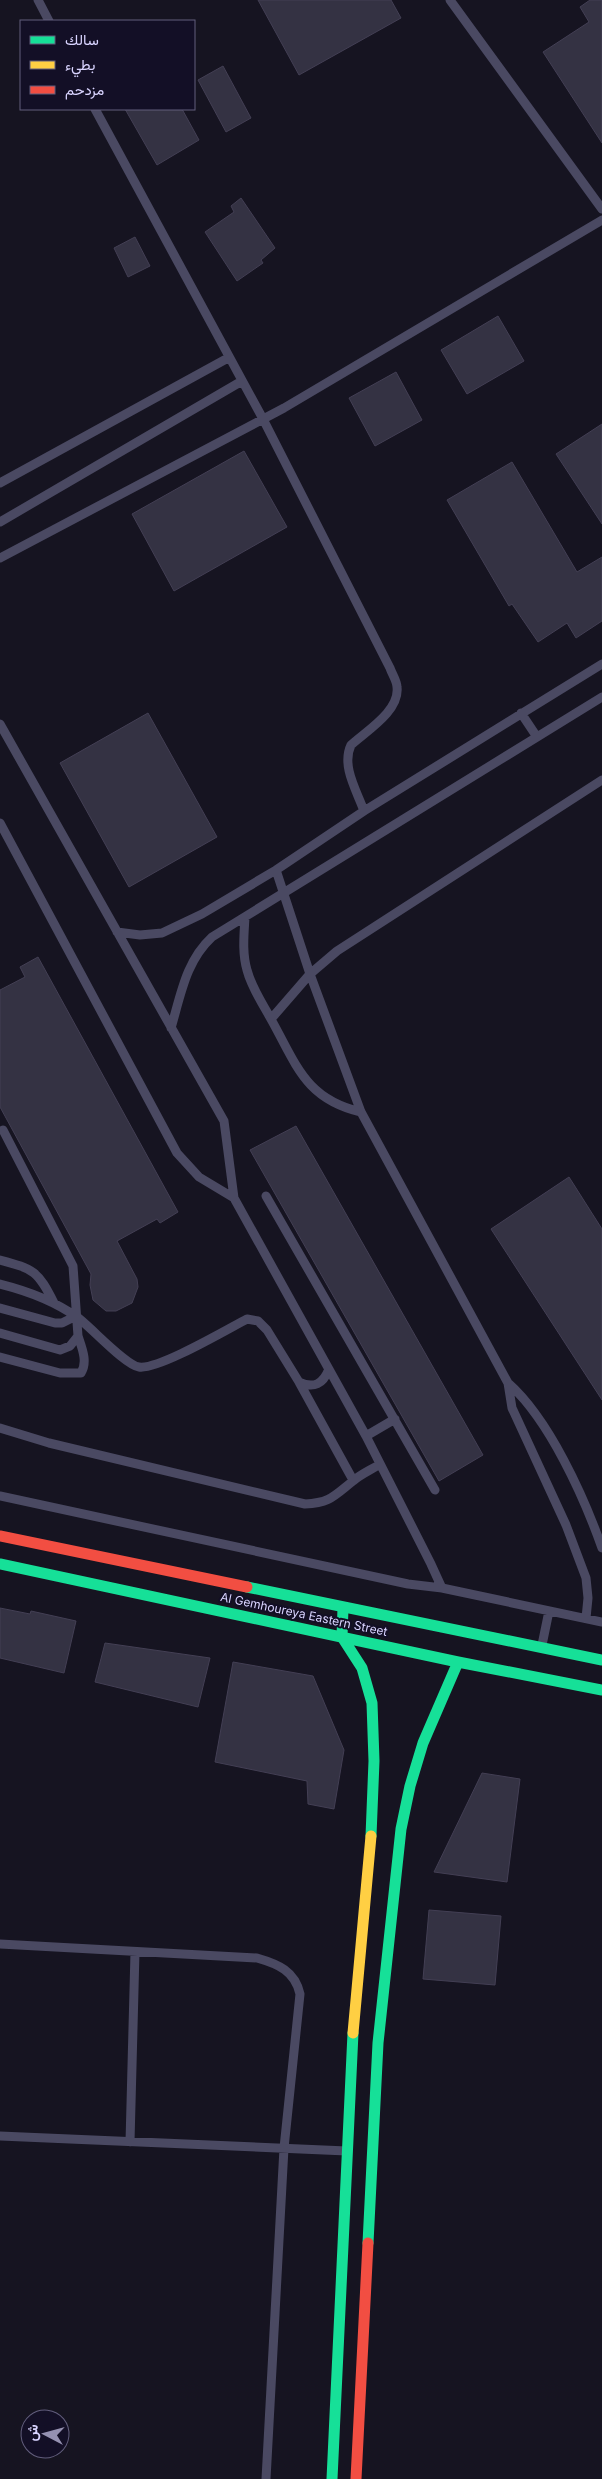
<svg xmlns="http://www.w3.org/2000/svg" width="602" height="2479" font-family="Inter,Vazirmatn,sans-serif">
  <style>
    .building { fill: #343243; stroke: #433f54 }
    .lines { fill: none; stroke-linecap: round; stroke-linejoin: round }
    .lane { stroke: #4a4962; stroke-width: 9 }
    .fast { stroke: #16e098; stroke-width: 11 }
    .slow { stroke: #ffcf43; stroke-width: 11 }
    .jam { stroke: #f24e42; stroke-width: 11 }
    .labels { text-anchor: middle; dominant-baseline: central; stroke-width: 4; stroke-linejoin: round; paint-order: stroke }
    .street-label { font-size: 12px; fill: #d9d4ff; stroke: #130f26 }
  </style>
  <rect width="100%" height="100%" fill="#161421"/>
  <path class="building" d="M 258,0 L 391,0 L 401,18 L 299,75 Z
    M 590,0 L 602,0 L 602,143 L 543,52 L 589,22 L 580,7 Z
    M 223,66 L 251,118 L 226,132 L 198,80 Z
    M 125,109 L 182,109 L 199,140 L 157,165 Z
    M 241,198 L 275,248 L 261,260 L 263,263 L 237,281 L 205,232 L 234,212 L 231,206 Z
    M 135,237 L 150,266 L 128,277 L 114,248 Z
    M 498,316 L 524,361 L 467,394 L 441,350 Z
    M 396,372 L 422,420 L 375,446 L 349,398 Z
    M 602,424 L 602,524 L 556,454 Z
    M 244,451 L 287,527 L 174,591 L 132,514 Z
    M 512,462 L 577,572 L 602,557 L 602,621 L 576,638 L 567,623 L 538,642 L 512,604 L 509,606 L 447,500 Z
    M 148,713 L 217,837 L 129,887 L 60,763 Z
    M 38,957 L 178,1212 L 160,1223 L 157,1219 L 117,1241 L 137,1279 L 138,1287 L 132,1303 L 116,1311 L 106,1311 L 93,1300 L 90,1285 L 91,1274 L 0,1107 L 0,990 L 25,977 L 20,967 Z
    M 296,1126 L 483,1455 L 439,1481 L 250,1150 Z
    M 569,1177 L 602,1229 L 602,1400 L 491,1229 Z
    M 0,1608 L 30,1614 L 31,1611 L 76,1621 L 64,1673 L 0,1658 Z
    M 105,1643 L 210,1658 L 198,1707 L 95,1682 Z
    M 233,1662 L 313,1676 L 344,1750 L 334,1809 L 308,1804 L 307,1781 L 215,1762 Z
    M 482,1773 L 520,1779 L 507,1882 L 434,1872 Z
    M 429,1910 L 501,1916 L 495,1985 L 423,1979 Z"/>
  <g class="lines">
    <path class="lane" d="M 38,0 L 49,21
      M 450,0 L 602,209
      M 95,109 L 263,419 L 390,668 C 392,674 397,681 397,687 C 400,711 366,731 351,745 C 341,766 357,791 364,811
      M 0,483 L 228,358
      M 0,522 L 242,381
      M 0,558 L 284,408 L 602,220
      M 521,713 L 537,737
      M 0,724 L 224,1121 L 234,1198 L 366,1436 L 431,1564 L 442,1588
      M 0,823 L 177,1153 L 199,1177 L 234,1198
      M 276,870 L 310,974 L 361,1112 L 508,1383 C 549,1419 584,1497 602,1548
      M 245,917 C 244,935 242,953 247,970 C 252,989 263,1004 272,1021 C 297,1066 306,1099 361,1112
      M 117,932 L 140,935 L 162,933 L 202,914 L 276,870 L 364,811 L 602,664
      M 271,1019 L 310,974 L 337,951 L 602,780
      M 171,1028 C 181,994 186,961 212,937 L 602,697
      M 266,1196 L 435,1490
      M 0,1260 C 34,1269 38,1271 54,1303
      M 0,1284 C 28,1291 53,1300 77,1317 C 91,1327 125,1365 139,1367 C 158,1370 226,1330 247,1319 L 258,1321 L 267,1330 L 299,1382 L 353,1480
      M 0,1308 L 55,1323 L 62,1323 L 76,1316
      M 0,1333 L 60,1350 L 70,1346 L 78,1336 L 73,1266 L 3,1130
      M 0,1357 L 60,1373 L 81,1373 C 88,1362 82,1348 78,1336
      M 299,1382 C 314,1389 323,1384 329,1369
      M 508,1383 L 512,1408 L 566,1525 L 586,1578 L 588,1598 L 586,1618
      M 0,1428 L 49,1443 L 305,1504 C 330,1503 334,1496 353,1481 C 361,1474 371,1470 380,1464
      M 366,1436 L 395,1419
      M 0,1496 L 408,1584 L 442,1588 L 602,1622
      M 542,1645 L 549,1611
      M 0,1944 L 257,1958 C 278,1964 295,1971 300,1994 L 284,2148 L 266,2479
      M 0,2136 L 347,2151
      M 130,2142 L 135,1952"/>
    <path class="fast" d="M 0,1564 L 458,1662 L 602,1690
      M 247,1587 L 602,1660
      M 343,1608 L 342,1637 L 362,1668 L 372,1703 L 374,1761 L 371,1836
      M 368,2243 L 378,2043 L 401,1829 L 410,1786 L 423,1743 L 458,1662
      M 332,2479 L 353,2033"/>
    <path class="slow" d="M 353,2033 L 371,1836"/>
    <path class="jam" d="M 0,1536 L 247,1587
      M 356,2479 L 368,2243"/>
  </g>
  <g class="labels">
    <g class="street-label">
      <text transform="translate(304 1614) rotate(12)">Al Gemhoureya Eastern Street</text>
    </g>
  </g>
  <rect x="20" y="20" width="175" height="90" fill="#130f26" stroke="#625e7d"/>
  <rect x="30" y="36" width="25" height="8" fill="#16e098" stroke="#625e7d"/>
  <text x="65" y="45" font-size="15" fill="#d9d4ff">سالك</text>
  <rect x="30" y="61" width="25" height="8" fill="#ffcf43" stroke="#625e7d"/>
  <text x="65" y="70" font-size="15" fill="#d9d4ff">بطيء</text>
  <rect x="30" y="86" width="25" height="8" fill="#f24e42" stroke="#625e7d"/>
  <text x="65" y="95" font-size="15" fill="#d9d4ff">مزدحم</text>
  <g transform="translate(45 2434) rotate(276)"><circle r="24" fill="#130f26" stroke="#625e7d"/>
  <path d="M0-4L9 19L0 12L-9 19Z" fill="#9591b1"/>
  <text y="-8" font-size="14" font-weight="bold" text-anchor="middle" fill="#d9d4ff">ش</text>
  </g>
</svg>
